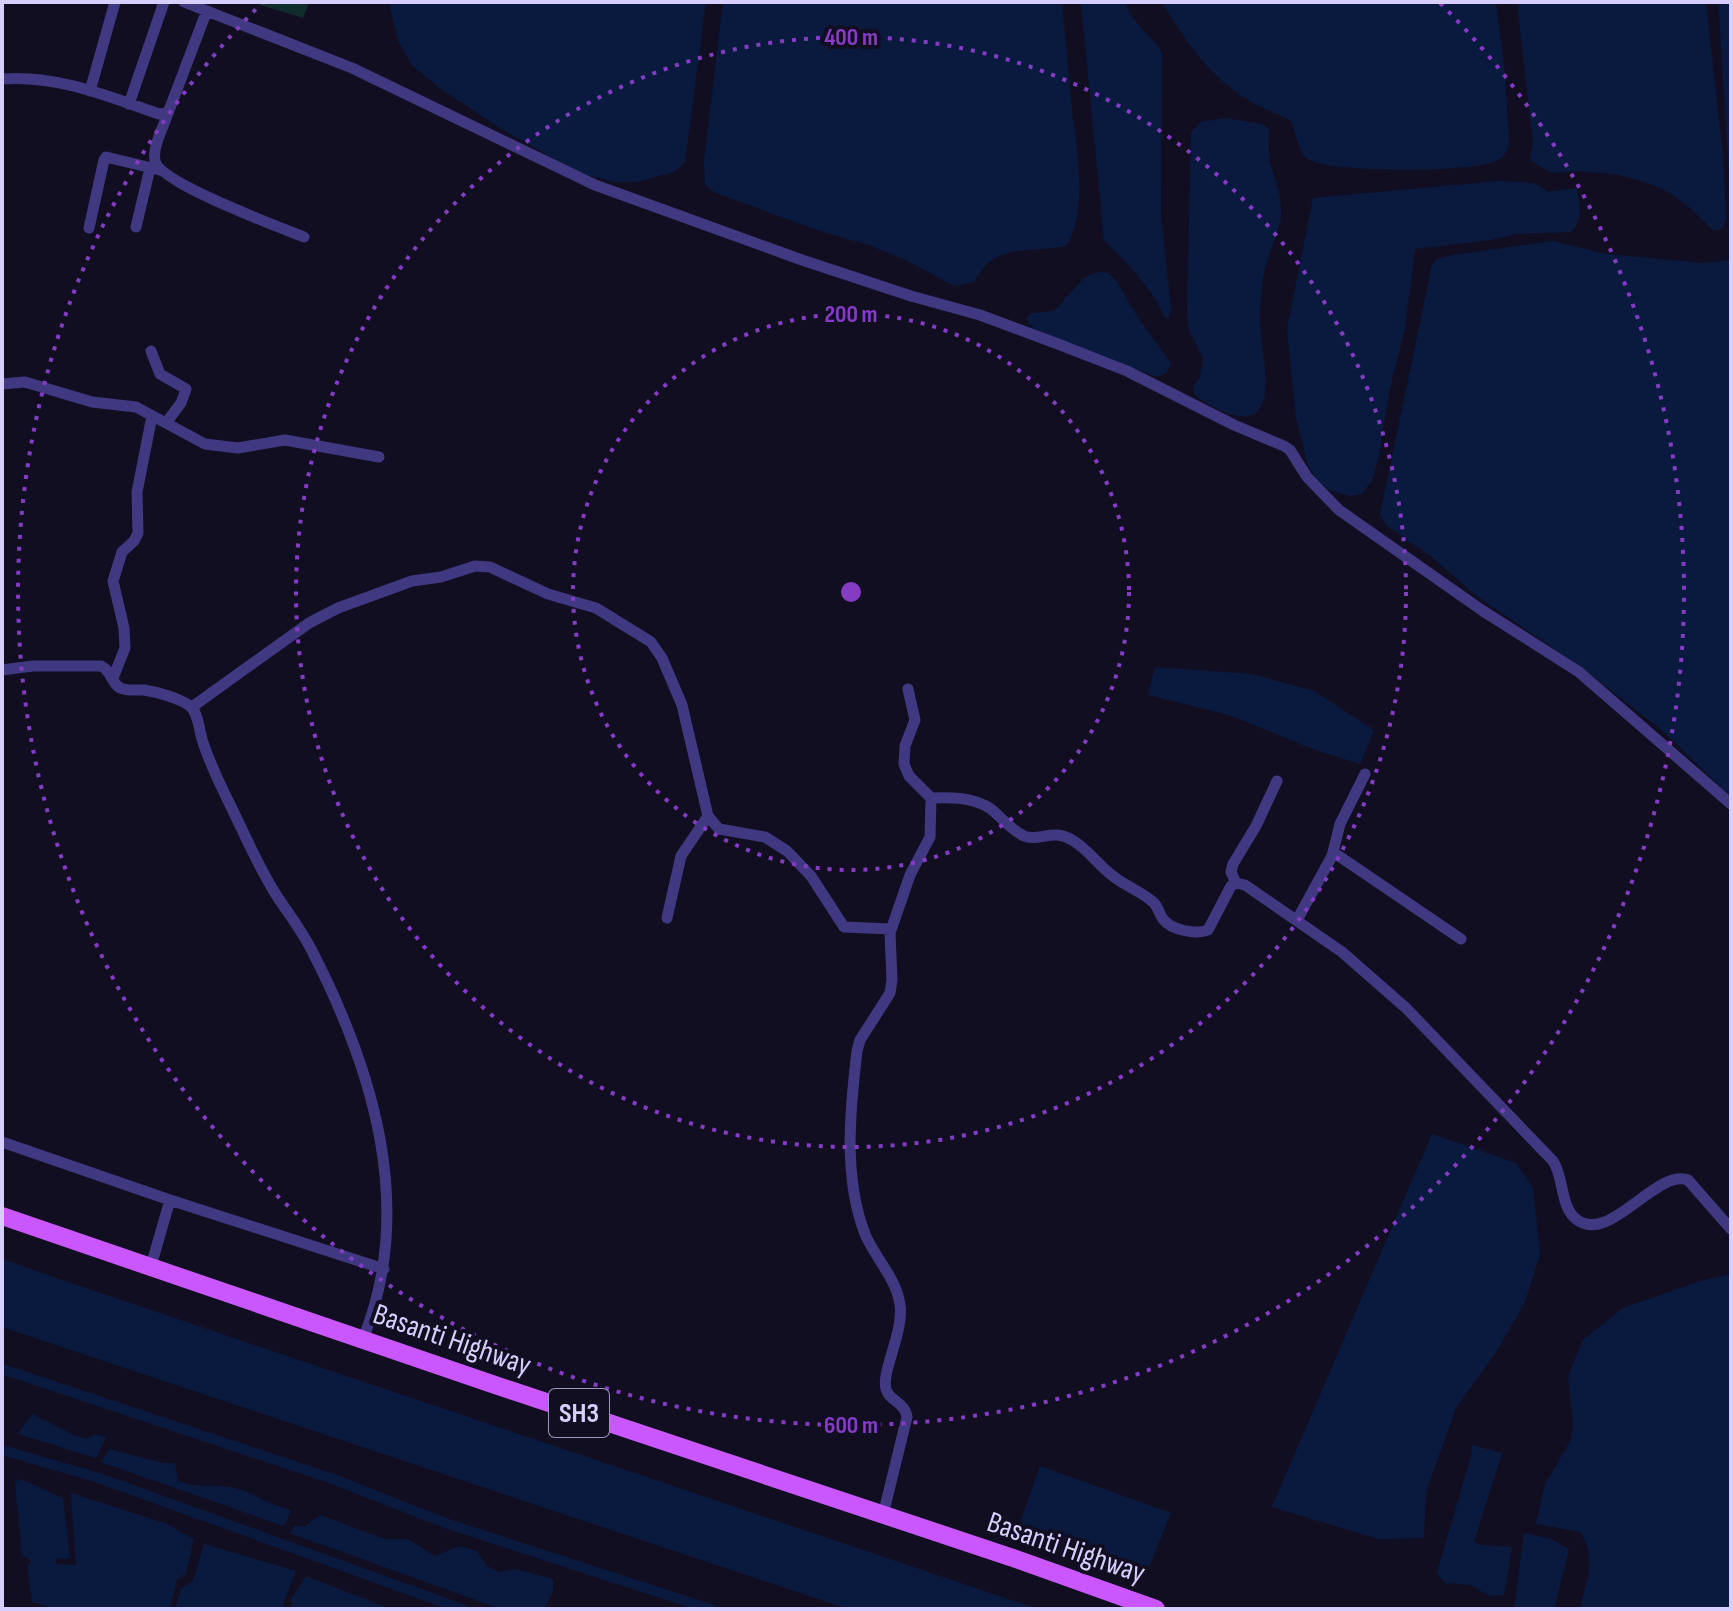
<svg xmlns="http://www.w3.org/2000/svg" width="1733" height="1611" font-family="'Sofia Sans Condensed',sans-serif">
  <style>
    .green { fill: #112c2c }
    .water { fill: #0a1a3f }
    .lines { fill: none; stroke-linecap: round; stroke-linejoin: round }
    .canal { stroke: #0a1a3f; stroke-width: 10 }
    .minor { stroke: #403981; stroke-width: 11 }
    .primary { stroke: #ca57fe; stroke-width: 18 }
    .ring { fill: none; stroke: #843cc5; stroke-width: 4; stroke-dasharray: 4 8 }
    .labels { text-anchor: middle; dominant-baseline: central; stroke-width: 8; stroke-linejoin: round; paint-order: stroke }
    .shield { fill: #120e22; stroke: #9c95bd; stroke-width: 2 }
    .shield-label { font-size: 28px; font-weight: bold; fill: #d7cfff }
    .street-label { font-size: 30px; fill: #d7cfff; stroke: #120e22 }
    .centre { fill: #843cc5; stroke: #120e22; stroke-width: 4 }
    .ring-label { font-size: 24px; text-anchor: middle; font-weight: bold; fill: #843cc5; stroke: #120e22; stroke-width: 8; stroke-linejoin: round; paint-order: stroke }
  </style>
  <rect width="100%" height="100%" fill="#120e22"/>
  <path class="green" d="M 251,2 L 309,2 L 303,18 Z"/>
  <path class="water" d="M 389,2 L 706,2 L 685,162 L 674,172 L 636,182 L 614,182 L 577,172 L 500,128 L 442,90 L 412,65 L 398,41 Z
    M 723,2 L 1062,2 C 1065,35 1068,68 1071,100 C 1075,141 1090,210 1066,246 C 1027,254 996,241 974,282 L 954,286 L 906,260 L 869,245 L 820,231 L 714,192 L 705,184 L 704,161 Z
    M 1081,2 L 1125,2 C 1132,24 1151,34 1162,53 L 1161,216 L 1171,307 L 1169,319 L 1165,318 C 1150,284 1129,266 1104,240 Z
    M 1162,2 L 1496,2 L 1505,74 L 1509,142 C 1507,151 1505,157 1496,161 C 1473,173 1327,173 1308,159 C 1297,151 1297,132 1290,120 C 1277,113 1263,109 1250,101 C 1210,77 1185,41 1162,2 Z
    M 1517,2 L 1706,2 L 1723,156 L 1726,218 L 1723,228 L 1714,231 L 1689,207 L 1670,193 L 1648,183 L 1620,175 L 1580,171 L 1551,173 L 1530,160 L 1533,142 Z
    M 1718,2 L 1731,2 L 1731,203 L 1720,30 Z
    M 1225,118 L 1263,124 L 1269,129 C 1269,142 1268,154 1271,166 C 1275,181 1281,192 1281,208 C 1282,228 1273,242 1267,261 C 1262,277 1260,299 1260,316 C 1259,341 1273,387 1260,408 C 1247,429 1207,405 1194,394 L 1194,385 L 1200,378 L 1203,358 L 1188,328 L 1187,312 L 1191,133 L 1201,122 Z
    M 1498,181 L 1534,183 L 1548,192 L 1576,188 C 1580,205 1584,218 1571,232 L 1516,234 L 1491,240 L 1415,249 L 1405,329 L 1389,392 L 1378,461 L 1372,481 L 1361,494 L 1350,496 L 1332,491 L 1317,481 L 1308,465 L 1296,417 L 1287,329 L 1313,198 Z
    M 1553,241 L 1606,254 L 1704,263 L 1731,260 L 1731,797 L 1664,732 L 1584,669 L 1477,596 L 1433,558 L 1387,526 L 1380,515 L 1432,265 L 1437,259 L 1453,255 Z
    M 1097,272 L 1108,273 L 1116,280 L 1135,313 L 1171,363 C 1168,373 1165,376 1154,376 L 1037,330 L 1029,324 L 1027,318 L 1031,313 L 1054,311 L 1084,278 Z
    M 1155,667 L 1252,674 L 1314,691 L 1374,730 L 1360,764 L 1310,748 L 1232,716 L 1148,695 Z
    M 1432,1134 L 1516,1163 L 1533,1188 L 1540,1255 L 1525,1302 L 1498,1349 L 1456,1408 L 1426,1492 L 1424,1538 L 1379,1539 L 1272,1507 Z
    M 2,1259 L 59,1279 L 1038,1609 L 848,1609 L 2,1327 Z
    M 1731,1274 L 1731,1609 L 1580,1609 C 1586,1580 1598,1558 1580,1532 L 1536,1524 L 1545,1484 L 1571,1440 L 1573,1425 L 1568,1377 L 1582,1341 L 1623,1308 L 1704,1280 Z
    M 32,1414 C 50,1422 66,1433 86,1439 L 96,1434 L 106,1438 L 96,1458 L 18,1434 Z
    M 1472,1445 L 1502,1453 L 1474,1542 L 1480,1545 L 1512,1547 L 1504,1595 L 1490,1596 L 1470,1585 L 1445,1583 L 1437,1573 L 1471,1456 Z
    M 109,1449 L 163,1463 L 175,1463 L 178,1480 C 193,1489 213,1484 230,1487 C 246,1489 258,1499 273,1504 C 280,1507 284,1506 291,1511 L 284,1526 L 101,1462 Z
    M 1040,1466 L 1171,1513 L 1143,1582 L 1015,1537 Z
    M 21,1479 L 63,1498 L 70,1557 L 66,1559 L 56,1558 L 56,1564 L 76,1565 L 71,1493 L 165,1523 L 194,1539 L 186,1573 L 177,1579 L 170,1609 L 57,1609 L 32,1602 L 27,1566 L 31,1563 L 28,1557 L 22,1556 L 15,1482 Z
    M 320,1515 L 385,1539 L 408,1539 L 435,1556 L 459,1546 L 477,1551 L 487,1566 L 500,1572 L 515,1569 L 553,1579 L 553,1592 L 544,1609 L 501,1609 L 290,1533 L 294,1526 L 305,1526 Z
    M 1524,1533 L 1551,1539 L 1569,1549 L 1554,1609 L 1514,1609 Z
    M 204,1544 L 296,1571 L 283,1604 L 284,1609 L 175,1609 L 181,1589 L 193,1581 Z
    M 306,1576 L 391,1609 L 292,1609 L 291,1599 Z"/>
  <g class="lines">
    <path class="canal" d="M 2,1369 L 333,1479 L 448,1524 L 711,1609
      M 2,1450 L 99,1478 L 462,1609"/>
    <path class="minor" d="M 184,2 L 352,68 L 595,185 L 802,260 L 911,296 L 980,315 L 1058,344 L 1127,371 L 1234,425 L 1284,446 L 1290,450 L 1307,477 L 1339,510 L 1483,611 L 1579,672 L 1731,804
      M 2,79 C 58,75 107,96 159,114 L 168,113 L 206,13
      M 90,91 L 115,2
      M 129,104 L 164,2
      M 168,113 C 164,126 152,147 155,161 C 160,183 279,227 304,237
      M 136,227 L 150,168
      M 89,228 L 104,160 L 106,157 L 160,170
      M 151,351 L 160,374 L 186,389 L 181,403 L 166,423
      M 2,384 L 25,382 L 92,402 L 136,407 L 205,444 L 238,448 L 285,440 L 379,457
      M 2,670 L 33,666 L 101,666 C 112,671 111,683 120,688 C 127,691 136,690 144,690 C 157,692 179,698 190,706 C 198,712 199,729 202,739 C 210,766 224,792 236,817 C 248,842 260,869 275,893 C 287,912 301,929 311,949 C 373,1069 416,1208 363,1339
      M 113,678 L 125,648 L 124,628 L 113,581 L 122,552 L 134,541 L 138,533 L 137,492 L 152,416
      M 192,707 L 309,623 L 338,608 L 412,581 L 441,577 L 475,566 L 490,567 L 548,594 L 596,608 L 651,642 L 662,658 L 682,705 L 708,816 L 719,829 L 765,837 L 787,851 L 811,876 L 844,927 L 891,929
      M 931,798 C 950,797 974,797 991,809 C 1002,818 1011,830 1024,836 C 1039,842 1053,828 1072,840 C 1088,849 1098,865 1113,876 C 1125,886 1143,892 1154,903 C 1159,908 1159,914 1163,919 C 1171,930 1196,935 1208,930 L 1231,886 L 1236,883 L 1245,885 L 1342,952 L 1406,1008 L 1553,1161 C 1564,1177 1560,1206 1576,1219 C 1609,1246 1656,1168 1688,1180 L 1731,1229
      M 1333,852 L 1461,939
      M 1236,883 L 1231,872 L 1233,864 L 1256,826 L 1277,781
      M 667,918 L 681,856 L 708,816
      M 1297,920 L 1332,856 L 1340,824 L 1365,774
      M 2,1142 L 170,1200 L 384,1269
      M 151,1266 L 170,1200
      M 883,1515 L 907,1417 C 905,1402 889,1401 886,1389 C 881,1372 904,1332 900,1305 C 897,1279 875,1258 865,1234 C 843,1177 850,1110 857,1051 L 860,1040 L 890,993 L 892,980 L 890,933 L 910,875 L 930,837 L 931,798 L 909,776 L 904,764 L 905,746 L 915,720 L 908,689"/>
    <path class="primary" d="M 2,1216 L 498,1386 L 1013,1558 L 1156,1609"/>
  </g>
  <g class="ring">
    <circle cx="851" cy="592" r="278"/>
    <circle cx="851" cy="592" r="555"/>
    <path d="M1440 3A833 833 0 1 1 262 3"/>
  </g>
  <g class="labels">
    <rect class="shield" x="549" y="1389" width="60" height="48" rx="6"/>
    <g class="shield-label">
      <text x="579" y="1413">SH3</text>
    </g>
    <g class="street-label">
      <text transform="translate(452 1340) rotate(19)">Basanti Highway</text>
      <text transform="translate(1066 1548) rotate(19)">Basanti Highway</text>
    </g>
  </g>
  <circle cx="851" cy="592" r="12" class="centre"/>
  <g class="ring-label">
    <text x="851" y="45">400 m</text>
    <text x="851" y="322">200 m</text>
    <text x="851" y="1433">600 m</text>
  </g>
  <rect width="1733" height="1611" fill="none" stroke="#d7cfff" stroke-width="8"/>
</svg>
